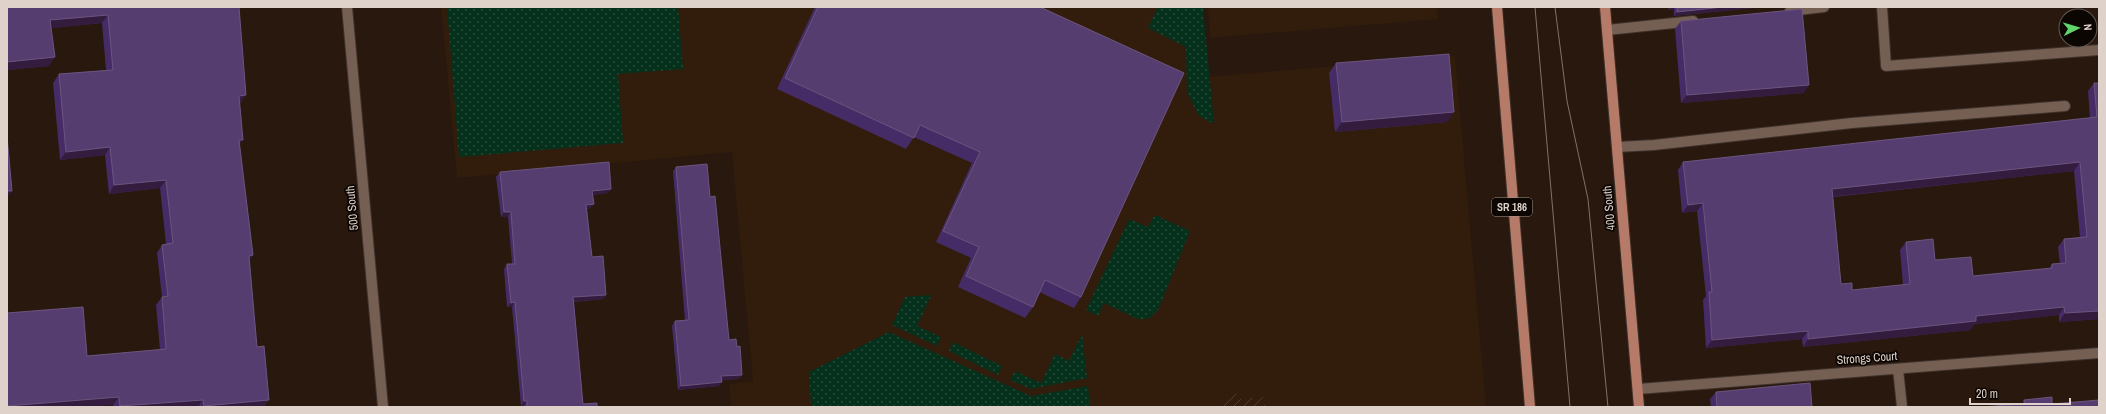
<svg xmlns="http://www.w3.org/2000/svg" width="2106" height="414" font-family="'Archivo Narrow',sans-serif">
  <style>
    .built { fill: #321c0c }
    .industrial { fill: url(#industrial-furrows) }
    .grass { fill: url(#grass-dots) }
    .lines { fill: none; stroke-linecap: round; stroke-linejoin: round }
    .service-casing { stroke: #3e312c; stroke-width: 12 }
    .minor-casing { stroke: #3e312c; stroke-width: 12 }
    .tertiary-casing { stroke: #3e312c; stroke-width: 12 }
    .primary-casing { stroke: #3e312c; stroke-width: 12 }
    .service { stroke: #745f52; stroke-width: 10 }
    .minor { stroke: #745f52; stroke-width: 10 }
    .tertiary { stroke: #745f52; stroke-width: 10 }
    .primary { stroke: #b67a68; stroke-width: 10 }
    .tram { stroke: #817269; stroke-width: 1 }
    .wall { fill: #452c66; fill-rule: evenodd }
    .shaded-wall { fill: #331c3e }
    .building { fill: #563d70; stroke: #6b557e; fill-rule: evenodd }
    .labels { text-anchor: middle; dominant-baseline: central; stroke-width: 3.5; stroke-linejoin: round; paint-order: stroke }
    .shield { fill: #0c0603; stroke: #9f958e; stroke-width: 1 }
    .shield-label { font-size: 11px; font-weight: bold; fill: #ded2ca }
    .street-label { font-size: 12px; fill: #ded2ca; stroke: #0c0603 }
  </style>
  <defs>
    <pattern id="industrial-furrows" width="10" height="10" patternUnits="userSpaceOnUse"><rect width="10" height="10" fill="#321c0c"/><path d="M-1 1l2-2M0 10L10 0M9 11l2-2" fill="none" stroke="#4f3c2e"/></pattern>
    <pattern id="grass-dots" width="8" height="8" patternUnits="userSpaceOnUse"><rect width="8" height="8" fill="#05301b"/><path d="M2 2h.1M6 6h.1" fill="none" stroke="#294d3b" stroke-width="1.8" stroke-linecap="round"/></pattern>
  </defs>
  <rect width="100%" height="100%" fill="#29180d"/>
  <path class="built" d="M 441,7 L 1199,7 L 1206,77 L 1455,56 L 1486,407 L 1236,407 L 1234,389 L 1219,407 L 731,407 L 729,384 L 753,381 L 732,152 L 457,178 Z
    M 1208,7 L 1437,7 L 1438,19 L 1210,38 Z"/>
  <path class="industrial" d="M 1234,388 L 1239,399 L 1264,397 L 1265,407 L 1219,407 Z"/>
  <path class="grass" d="M 447,7 L 678,7 L 683,69 L 618,74 L 623,143 L 459,157 Z
    M 1158,7 L 1203,7 L 1214,124 L 1199,116 L 1187,92 L 1186,47 L 1148,28 Z
    M 1155,215 L 1190,231 L 1158,310 L 1148,319 L 1137,319 L 1104,303 L 1098,316 L 1086,310 L 1129,219 L 1148,227 Z
    M 929,295 L 931,296 L 917,326 L 941,337 L 937,346 L 892,325 L 905,297 Z
    M 889,332 L 1031,396 L 1088,386 L 1090,407 L 811,407 L 809,372 Z
    M 1082,334 L 1087,378 L 1031,389 L 1010,380 L 1015,371 L 1041,383 L 1055,354 L 1069,361 Z
    M 953,342 L 1002,366 L 998,375 L 949,351 Z"/>
  <g class="lines">
    <g class="service-casing">
      <path id="service" d="M 1882,7 L 1886,66 L 2099,50
        M 1790,11 L 1824,7
        M 1607,30 L 1693,21
        M 1617,147 L 1654,145 L 1852,123 L 2065,106
        M 1898,369 L 1902,407"/>
    </g>
    <g class="minor-casing">
      <path id="minor" d="M 1638,389 L 2099,353"/>
    </g>
    <g class="tertiary-casing">
      <path id="tertiary" d="M 347,7 L 383,407"/>
    </g>
    <g class="primary-casing">
      <path id="primary" d="M 1497,7 L 1530,407
        M 1605,7 L 1639,407"/>
    </g>
    <use href="#service" class="service"/>
    <use href="#minor" class="minor"/>
    <use href="#tertiary" class="tertiary"/>
    <use href="#primary" class="primary"/>
    <path class="tram" d="M 1535,7 L 1570,407
      M 1555,7 L 1567,101 L 1588,199 L 1608,407"/>
  </g>
  <path class="wall" d="M 7,7 L 239,7 L 241,103 L 239,103 L 239,144 L 253,255 L 249,260 L 257,347 L 264,407 L 113,407 L 113,405 L 87,356 L 160,350 L 156,305 L 162,297 L 157,253 L 162,245 L 166,244 L 160,188 L 109,194 L 105,155 L 60,160 L 53,83 L 59,74 L 106,70 L 102,23 L 51,28 L 49,66 L 7,70 Z
    M 815,7 L 1040,7 L 1081,297 L 1074,308 L 1039,292 L 1033,307 L 1025,318 L 958,287 L 971,258 L 936,242 L 972,163 L 914,137 L 906,149 L 777,89 Z
    M 1668,7 L 1762,7 L 1674,16 L 1674,9 L 1669,10 Z
    M 1681,21 L 1804,93 L 1681,103 L 1675,29 Z
    M 1336,63 L 1447,122 L 1335,132 L 1329,73 Z
    M 2094,83 L 2099,83 L 2099,319 L 2059,322 L 2059,315 L 1975,324 L 1970,330 L 1803,347 L 1802,339 L 1706,348 L 1703,300 L 1706,296 L 1697,211 L 1682,213 L 1678,170 L 1683,162 L 2090,118 L 2088,91 ZM 2074,171 L 2080,237 L 2064,239 L 2058,247 L 2060,264 L 2052,264 L 2049,269 L 1973,276 L 1935,260 L 1906,242 L 1900,250 L 1903,285 L 1852,290 L 1841,284 L 1833,197 Z
    M 676,167 L 710,197 L 729,340 L 739,379 L 722,380 L 719,386 L 678,390 L 672,326 L 675,321 L 685,321 L 673,171 Z
    M 500,172 L 611,189 L 608,193 L 592,195 L 594,204 L 590,208 L 587,209 L 592,257 L 606,295 L 603,299 L 574,302 L 583,404 L 597,407 L 524,407 L 524,406 L 521,406 L 512,307 L 507,307 L 504,269 L 507,264 L 512,264 L 508,216 L 501,217 L 496,177 Z
    M 1716,392 L 1812,407 L 1711,407 L 1710,399 Z"/>
  <path class="shaded-wall" d="M 1670,7 L 1675,7 L 1674,9 L 1669,10 Z
    M 1723,7 L 1762,7 L 1674,16 L 1677,12 Z
    M 108,15 L 102,23 L 45,29 L 50,20 Z
    M 55,57 L 49,66 L 7,70 L 7,62 Z
    M 1809,85 L 1804,93 L 1681,103 L 1687,95 Z
    M 246,95 L 241,103 L 233,104 L 239,96 Z
    M 1454,112 L 1447,122 L 1335,132 L 1342,122 Z
    M 239,140 L 243,140 L 237,148 Z
    M 110,147 L 105,155 L 60,160 L 66,152 Z
    M 2080,162 L 2074,171 L 1827,197 L 1832,189 Z
    M 166,180 L 160,188 L 109,194 L 114,185 Z
    M 611,189 L 608,193 L 589,195 L 592,191 Z
    M 7,191 L 12,191 L 7,198 Z
    M 1703,203 L 1697,211 L 1682,213 L 1688,205 Z
    M 594,204 L 590,208 L 583,209 L 586,205 Z
    M 504,212 L 511,212 L 508,216 L 501,217 Z
    M 253,255 L 247,263 L 249,256 Z
    M 606,295 L 603,299 L 570,302 L 573,297 Z
    M 515,302 L 512,307 L 507,307 L 511,303 Z
    M 2064,307 L 2059,315 L 1975,324 L 1970,330 L 1803,347 L 1808,339 L 1976,316 Z
    M 2099,311 L 2099,319 L 2059,322 L 2065,313 Z
    M 1808,331 L 1802,339 L 1706,348 L 1712,340 Z
    M 742,375 L 739,379 L 718,380 L 721,376 Z
    M 722,382 L 719,386 L 678,390 L 681,386 Z
    M 119,397 L 113,405 L 92,407 L 7,407 L 7,406 Z
    M 203,400 L 198,407 L 119,407 L 120,406 Z
    M 269,400 L 264,407 L 203,407 L 204,406 Z
    M 524,401 L 527,401 L 524,406 L 521,406 Z"/>
  <path class="building" d="M 7,7 L 239,7 L 246,95 L 239,96 L 243,140 L 239,140 L 253,255 L 249,256 L 257,347 L 264,346 L 269,400 L 204,406 L 203,400 L 120,406 L 119,397 L 7,406 L 7,313 L 83,307 L 87,356 L 166,349 L 162,297 L 168,296 L 162,245 L 173,243 L 166,180 L 114,185 L 110,147 L 66,152 L 59,74 L 113,70 L 108,15 L 50,20 L 55,57 L 7,62 Z
    M 818,7 L 1040,7 L 1184,73 L 1081,297 L 1045,280 L 1033,307 L 966,276 L 979,247 L 943,231 L 980,152 L 920,125 L 914,138 L 785,78 Z
    M 1677,7 L 1723,7 L 1677,12 Z
    M 1802,9 L 1809,85 L 1687,95 L 1681,21 Z
    M 1449,54 L 1454,112 L 1342,122 L 1336,63 Z
    M 2094,83 L 2099,83 L 2099,311 L 2065,313 L 2064,307 L 1976,316 L 1976,321 L 1808,339 L 1808,331 L 1712,340 L 1709,292 L 1712,292 L 1703,203 L 1688,205 L 1683,162 L 2097,117 ZM 2080,162 L 2087,237 L 2064,239 L 2066,263 L 2052,264 L 2052,268 L 1973,276 L 1971,257 L 1935,260 L 1933,239 L 1906,242 L 1910,284 L 1852,290 L 1852,283 L 1841,284 L 1832,189 Z
    M 7,136 L 12,191 L 7,191 Z
    M 609,162 L 611,189 L 592,191 L 594,204 L 586,205 L 592,257 L 603,256 L 606,295 L 573,297 L 583,404 L 597,403 L 597,407 L 527,407 L 527,401 L 524,401 L 515,302 L 511,303 L 507,264 L 515,264 L 511,212 L 504,212 L 500,172 Z
    M 707,164 L 710,197 L 715,196 L 729,340 L 736,339 L 737,347 L 740,346 L 742,375 L 721,376 L 722,382 L 681,386 L 675,321 L 689,320 L 676,167 Z
    M 1810,383 L 1812,407 L 1717,407 L 1716,392 Z
    M 2052,397 L 2052,404 L 2099,400 L 2099,407 L 1980,407 L 2024,404 L 2024,400 Z"/>
  <g class="labels">
    <rect class="shield" x="1492" y="198" width="40" height="18" rx="3"/>
    <g class="shield-label">
      <text x="1512" y="207">SR 186</text>
    </g>
    <g class="street-label">
      <text transform="translate(352 208) rotate(-95)">500 South</text>
      <text transform="translate(1609 208) rotate(-95)">400 South</text>
      <text transform="translate(1867 358) rotate(-4)">Strongs Court</text>
    </g>
  </g>
  <rect width="2106" height="414" fill="none" stroke="#ded2ca" stroke-width="16"/>
  <g transform="translate(2078 28) rotate(85)"><circle r="19" fill="#0c0603" stroke="#605853"/>
  <path d="M0-3L7 15L0 10L-7 15Z" fill="#60d56a"/>
  <text y="-6" font-size="11" font-weight="bold" text-anchor="middle" fill="#ded2ca">N</text>
  </g>
  <path d="M1970 398v6h100v-6" fill="none" stroke="#ded2ca" stroke-width="2"/>
  <text x="1976" y="398" font-size="12" fill="#ded2ca" stroke="#0c0603" stroke-width="3" paint-order="stroke">20 m</text>
</svg>
